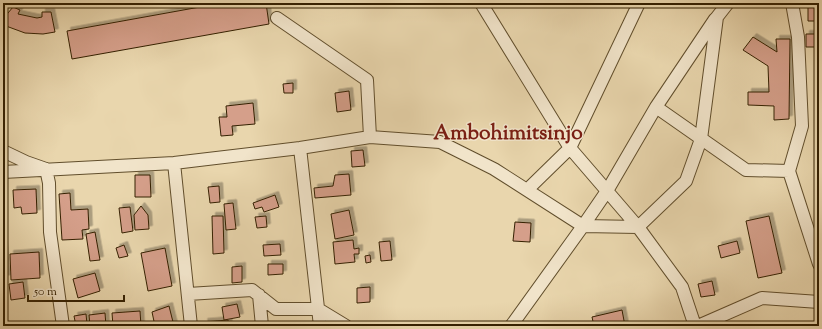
<svg xmlns="http://www.w3.org/2000/svg" width="822" height="329" font-family="'Sorts Mill Goudy',serif">
  <style>
    .building { fill: #d59f8a; stroke: #342001; filter: url(#shadow) }
    .lines { fill: none; stroke-linecap: round; stroke-linejoin: round }
    .street-casing { stroke: #614e2c; stroke-width: 14 }
    .street { stroke: #f1e4ca; stroke-width: 12 }
    .labels { text-anchor: middle; dominant-baseline: central; stroke-width: 3; stroke-linejoin: round; paint-order: stroke }
    .district-label { font-size: 21px; font-weight: bold; fill: #7a1f14; stroke: #f1e4ca }
  </style>
  <defs>
    <filter id="shadow"><feDropShadow dx="3.5" dy="-3.5" stdDeviation="0" flood-color="#0004"/></filter>
  </defs>
  <rect width="100%" height="100%" fill="#e9d6ad"/>
  <filter id="stains"><feTurbulence type="fractalNoise" baseFrequency=".005" numOctaves="4"/><feColorMatrix values="0 0 0 0 .2 0 0 0 0 .09 0 0 0 0 .02 0 0 0 .5 -.17"/></filter>
  <radialGradient id="worn" r=".72"><stop offset=".6" stop-color="#630" stop-opacity="0"/><stop offset="1" stop-color="#630" stop-opacity=".3"/></radialGradient>
  <path class="building" d="M 3,3 L 11,4 L 3,11 Z
    M 222,3 L 266,3 L 269,24 L 72,59 L 67,31 Z
    M 13,7 L 20,10 L 18,14 L 37,18 L 42,17 L 42,12 L 51,12 L 55,32 L 43,34 L 25,33 L 6,26 L 3,24 L 3,19 Z
    M 808,7 L 817,8 L 816,21 L 808,21 Z
    M 816,15 L 819,15 L 819,26 L 815,26 Z
    M 806,34 L 819,34 L 819,47 L 806,47 Z
    M 753,37 L 777,52 L 776,39 L 790,39 L 789,119 L 774,120 L 774,106 L 748,105 L 748,92 L 769,92 L 768,66 L 743,50 Z
    M 293,83 L 293,93 L 284,93 L 283,84 Z
    M 349,91 L 351,110 L 337,112 L 335,93 Z
    M 253,103 L 255,124 L 232,126 L 233,135 L 221,136 L 219,117 L 227,117 L 226,106 Z
    M 819,115 L 819,124 L 818,124 L 816,116 Z
    M 363,150 L 365,166 L 352,167 L 351,151 Z
    M 349,174 L 351,195 L 315,198 L 314,188 L 333,186 L 335,175 Z
    M 135,175 L 150,175 L 151,197 L 135,197 Z
    M 219,186 L 220,202 L 210,203 L 208,187 Z
    M 36,189 L 37,213 L 22,214 L 21,207 L 14,208 L 13,190 Z
    M 70,193 L 71,210 L 88,209 L 89,229 L 82,230 L 83,239 L 62,240 L 59,194 Z
    M 275,195 L 279,207 L 264,212 L 262,207 L 255,209 L 253,203 Z
    M 233,203 L 236,229 L 226,230 L 224,204 Z
    M 141,206 L 148,215 L 149,229 L 135,230 L 134,215 Z
    M 130,207 L 133,231 L 122,233 L 119,208 Z
    M 349,210 L 354,235 L 335,239 L 331,214 Z
    M 212,216 L 223,216 L 224,253 L 213,254 Z
    M 266,216 L 267,227 L 257,228 L 255,217 Z
    M 769,216 L 782,273 L 758,278 L 746,221 Z
    M 515,222 L 531,223 L 530,242 L 513,241 Z
    M 95,232 L 100,260 L 90,261 L 86,234 Z
    M 3,239 L 7,278 L 3,279 Z
    M 353,240 L 354,249 L 359,248 L 359,254 L 354,254 L 355,262 L 335,264 L 333,242 Z
    M 390,241 L 392,260 L 381,261 L 379,242 Z
    M 737,241 L 740,253 L 721,258 L 718,246 Z
    M 280,244 L 281,255 L 264,256 L 263,245 Z
    M 124,245 L 128,256 L 119,258 L 116,248 Z
    M 165,248 L 172,286 L 148,291 L 141,253 Z
    M 39,252 L 40,278 L 11,280 L 10,254 Z
    M 370,255 L 371,262 L 366,263 L 365,256 Z
    M 268,264 L 283,264 L 283,274 L 268,275 Z
    M 242,266 L 242,282 L 232,283 L 232,267 Z
    M 95,273 L 100,291 L 78,298 L 73,279 Z
    M 712,281 L 715,295 L 701,297 L 698,284 Z
    M 23,282 L 25,298 L 11,300 L 9,284 Z
    M 370,287 L 370,302 L 357,303 L 357,288 Z
    M 237,304 L 240,317 L 224,320 L 222,307 Z
    M 169,306 L 174,326 L 155,326 L 152,312 Z
    M 622,310 L 625,326 L 594,326 L 592,317 Z
    M 140,311 L 141,326 L 113,326 L 112,313 Z
    M 105,313 L 106,326 L 90,326 L 89,315 Z
    M 86,314 L 87,324 L 76,326 L 74,316 Z
    M 228,320 L 229,326 L 205,326 L 204,322 Z"/>
  <g class="lines">
    <g class="street-casing">
      <path id="street" d="M 481,3 L 570,148 L 638,227 L 682,287 L 695,326
        M 792,3 L 798,37 L 802,126 L 789,171 L 819,264
        M 277,18 L 367,80 L 370,137 L 440,142 L 494,169 L 583,226 L 638,227 L 686,181 L 701,139 L 717,17 L 728,3
        M 656,107 L 746,170 L 789,171
        M 300,148 L 320,326
        M 3,151 L 26,162 L 46,169 L 49,183 L 50,232 L 63,326
        M 174,163 L 191,326
        M 3,172 L 174,163 L 300,148 L 370,137
        M 527,190 L 570,148 L 639,3
        M 188,294 L 252,290 L 276,309 L 318,309 L 346,326
        M 259,295 L 262,326
        M 511,326 L 583,226 L 607,191 L 656,107 L 715,19
        M 698,326 L 762,298 L 819,302"/>
    </g>
    <use href="#street" class="street"/>
  </g>
  <g class="labels">
    <g class="district-label">
      <text x="508" y="134">Ambohimitsinjo</text>
    </g>
  </g>
  <rect width="822" height="329" fill="none" stroke="#e9d6ad" stroke-width="16"/>
  <rect x="4" y="4" width="814" height="321" fill="none" stroke="#342001" stroke-width="2"/>
  <rect x="8" y="8" width="806" height="313" fill="none" stroke="#342001"/>
  <path d="M28 295v6h96v-6" fill="none" stroke="#342001" stroke-width="2"/>
  <text x="34" y="295" font-size="12" fill="#342001" stroke="#f1e4ca" stroke-width="3" paint-order="stroke">50 m</text>
  <rect width="100%" height="100%" filter="url(#stains)"/>
  <rect width="100%" height="100%" fill="url(#worn)"/>
</svg>
